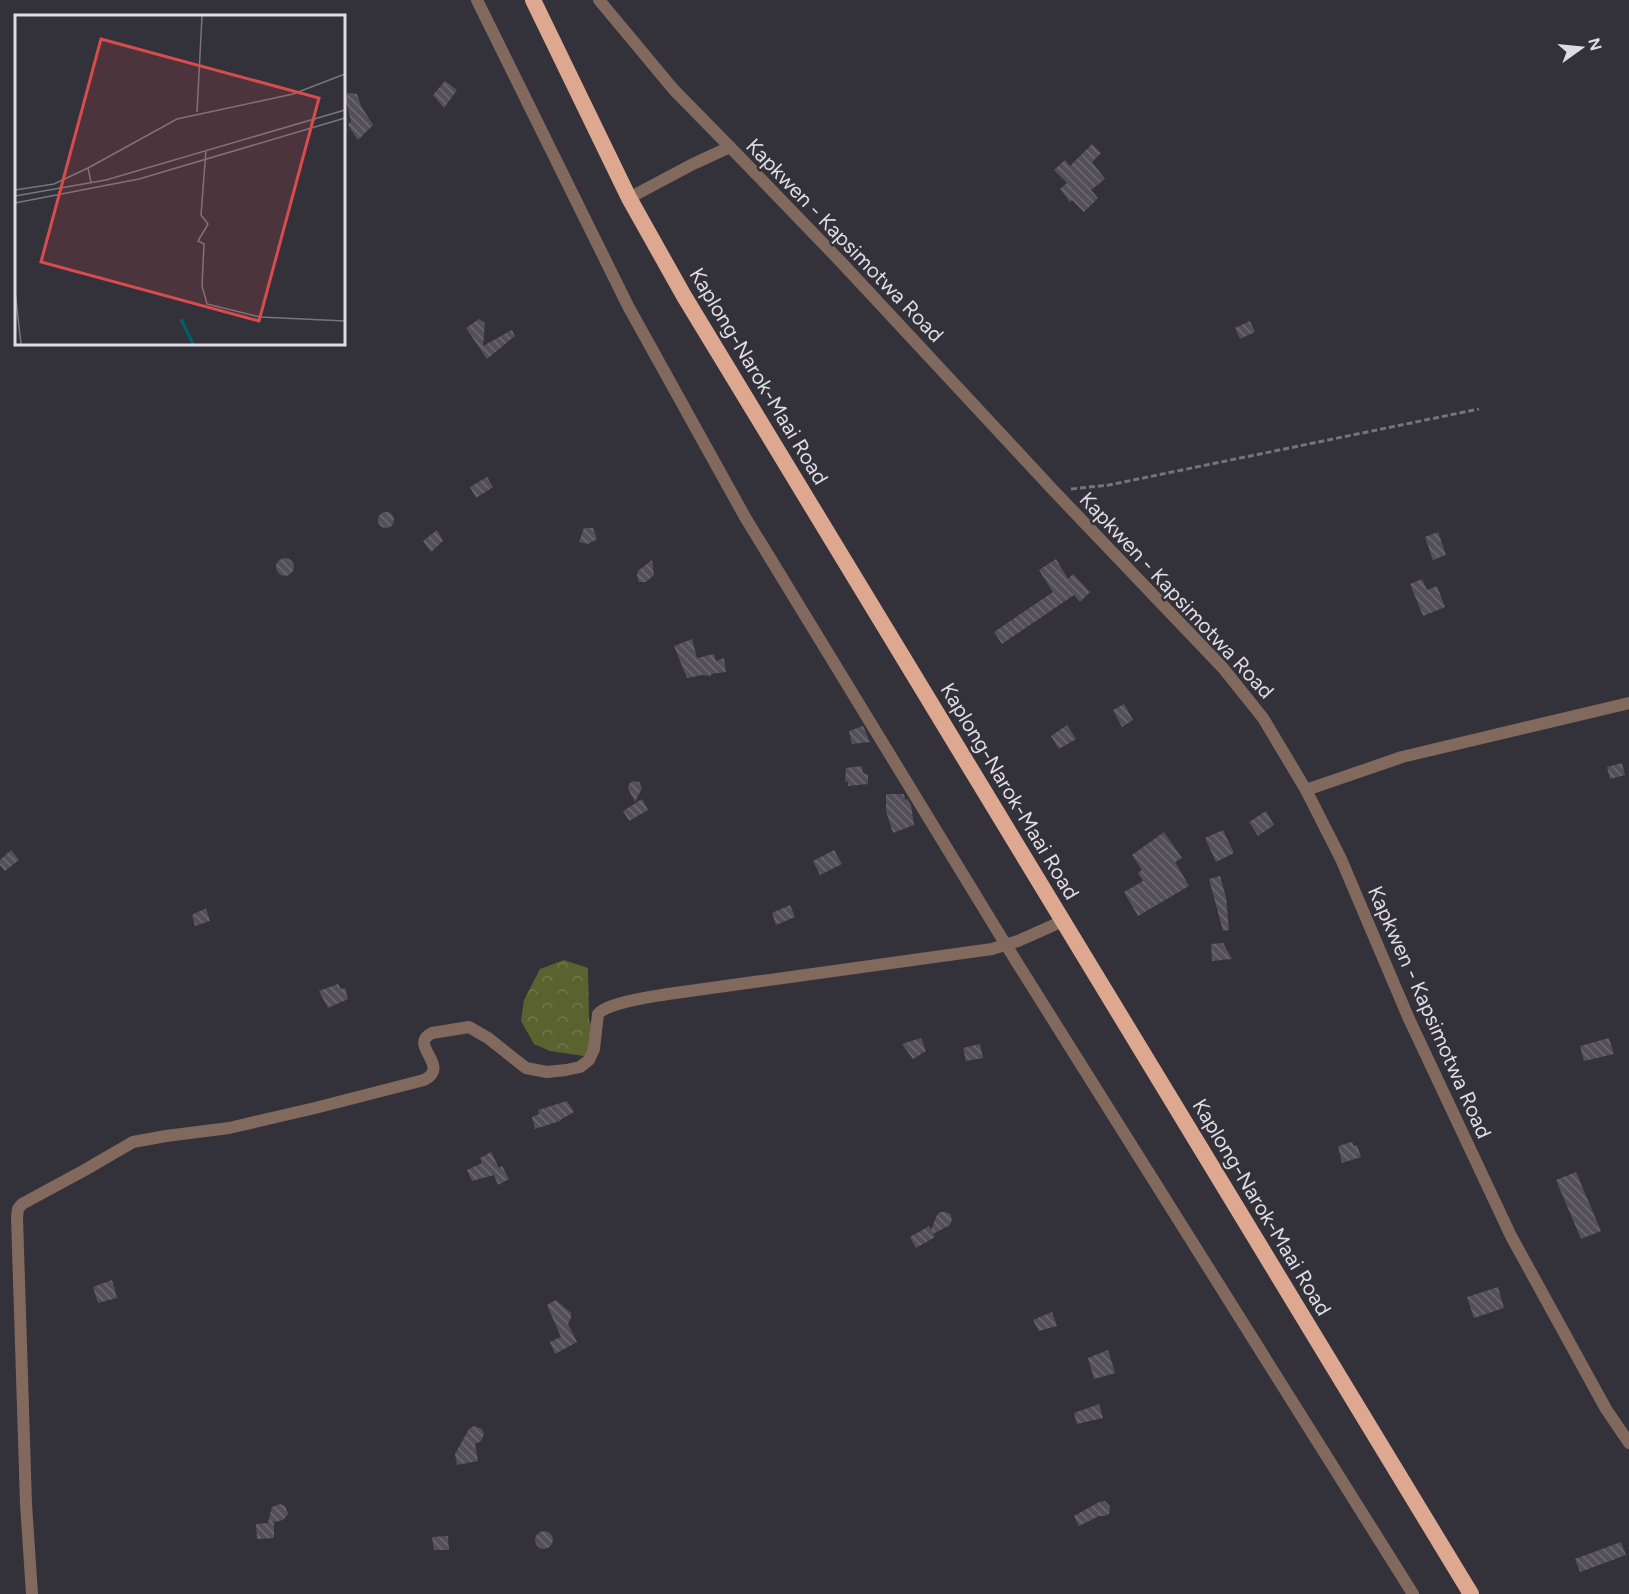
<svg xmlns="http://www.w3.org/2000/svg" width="1629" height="1594" font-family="Figtree,sans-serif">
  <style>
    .park { fill: url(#park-crowns) }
    .building { fill: url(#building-back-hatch) }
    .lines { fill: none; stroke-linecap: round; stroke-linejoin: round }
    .path { stroke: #75737b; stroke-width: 3; stroke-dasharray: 6 3; stroke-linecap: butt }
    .minor { stroke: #81695e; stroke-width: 12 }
    .tertiary { stroke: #81695e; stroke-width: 12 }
    .trunk { stroke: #dea890; stroke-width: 16 }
    .labels { text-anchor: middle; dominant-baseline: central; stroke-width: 5; stroke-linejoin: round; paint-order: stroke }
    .street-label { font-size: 21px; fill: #dfdde3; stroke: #333139 }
    .inset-river { fill: none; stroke: #01626b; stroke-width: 3 }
    .inset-road { fill: none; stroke: #78767d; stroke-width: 1.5 }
    .view { fill: #d84c4d; fill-opacity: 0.15; stroke: #d84c4d; stroke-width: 3 }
    .inset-edge { fill: none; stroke: #dfdde3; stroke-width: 3 }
  </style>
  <defs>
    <pattern id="park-crowns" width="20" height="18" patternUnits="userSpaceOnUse" patternTransform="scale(1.5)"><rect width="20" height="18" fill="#5a6230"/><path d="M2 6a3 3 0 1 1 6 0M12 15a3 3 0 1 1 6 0" fill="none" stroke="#71784e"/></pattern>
    <pattern id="building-back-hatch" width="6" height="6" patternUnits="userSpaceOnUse" patternTransform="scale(1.5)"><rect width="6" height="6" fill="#535059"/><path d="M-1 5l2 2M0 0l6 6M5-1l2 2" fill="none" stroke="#6b6971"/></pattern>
  </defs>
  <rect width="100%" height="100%" fill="#333139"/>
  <path class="park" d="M 564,960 L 588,968 L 589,1020 L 596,1033 L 590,1057 L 550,1051 L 534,1044 L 521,1021 L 524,1000 L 540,969 Z"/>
  <path class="building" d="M 445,81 L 457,90 L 444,108 L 433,95 Z
    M 348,93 L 357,94 L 361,106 L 373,125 L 358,140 L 348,125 L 351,121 L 347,104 L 344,102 Z
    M 1092,144 L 1101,153 L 1092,162 L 1105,179 L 1091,190 L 1098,198 L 1084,212 L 1072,200 L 1070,202 L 1060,189 L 1067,183 L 1054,170 L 1065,160 L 1070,166 Z
    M 479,319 L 485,323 L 483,346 L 512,330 L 515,336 L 487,359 L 466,328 Z
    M 1250,321 L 1255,332 L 1240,339 L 1235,328 Z
    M 487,477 L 493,487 L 476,498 L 470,487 Z
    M378 520a8 8 0 1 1 16 0a8 8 0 1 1-16 0Z
    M 584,528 L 593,528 L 597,539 L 588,544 L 579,542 Z
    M 437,530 L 443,541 L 431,552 L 423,541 Z
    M 1438,532 L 1446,555 L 1433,560 L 1425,537 Z
    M276 567a9 9 0 1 1 18 0a9 9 0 1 1-18 0Z
    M 1056,559 L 1068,579 L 1073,574 L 1090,592 L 1080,602 L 1074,595 L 1002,644 L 994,632 L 1053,592 L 1039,570 Z
    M 652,560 L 654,575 L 646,582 L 639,582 L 637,576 L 638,571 Z
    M 1422,579 L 1427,590 L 1437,586 L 1445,607 L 1423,616 L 1410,584 Z
    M 692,639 L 697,658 L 714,654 L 716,661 L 724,658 L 726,672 L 711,674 L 711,676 L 702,675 L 687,678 L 674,646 Z
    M 1124,704 L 1133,720 L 1122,727 L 1113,710 Z
    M 1067,725 L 1076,739 L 1059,749 L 1051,736 Z
    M 863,726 L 870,742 L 852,744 L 849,731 Z
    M 1622,763 L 1625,775 L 1610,779 L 1607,767 Z
    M 862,766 L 863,773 L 868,775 L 868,784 L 848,786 L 848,781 L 845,782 L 846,768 Z
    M 633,781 L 639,782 L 642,788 L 635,802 L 628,788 L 629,784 Z
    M 886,794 L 904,794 L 905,800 L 907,799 L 911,805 L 914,825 L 893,833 L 886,811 Z
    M 642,799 L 648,810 L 629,821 L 623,811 Z
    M 1266,811 L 1274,825 L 1258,836 L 1249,822 Z
    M 1223,830 L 1234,853 L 1216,862 L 1205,838 Z
    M 1164,832 L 1182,858 L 1175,862 L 1189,886 L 1138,916 L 1124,892 L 1143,881 L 1138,873 L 1142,870 L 1132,855 Z
    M 11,850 L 19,860 L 5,871 L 0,865 L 0,860 Z
    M 834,850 L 842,864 L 820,875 L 813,861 Z
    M 1220,876 L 1226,897 L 1229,930 L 1223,931 L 1209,879 Z
    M 790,905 L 795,917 L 776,925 L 772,913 Z
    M 206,908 L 210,921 L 195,926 L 192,915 Z
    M 1223,943 L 1232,959 L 1212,961 L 1211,944 Z
    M 338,984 L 341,989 L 345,988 L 348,999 L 328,1008 L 319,991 Z
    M 921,1038 L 926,1051 L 913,1059 L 902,1044 Z
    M 1609,1038 L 1614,1054 L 1584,1061 L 1580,1046 Z
    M 980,1044 L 983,1058 L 966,1061 L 963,1048 Z
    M 567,1101 L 574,1112 L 560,1120 L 560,1121 L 535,1129 L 532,1117 L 539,1114 L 538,1110 Z
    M 1352,1142 L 1354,1146 L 1357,1145 L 1361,1157 L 1342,1163 L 1338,1146 Z
    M 491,1152 L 499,1168 L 502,1166 L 509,1179 L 498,1185 L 494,1175 L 472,1181 L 467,1170 L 482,1163 L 480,1158 Z
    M 1576,1172 L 1601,1231 L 1581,1239 L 1556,1180 Z
    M 940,1212 L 945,1212 L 950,1214 L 952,1219 L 950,1225 L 933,1234 L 935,1237 L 916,1248 L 910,1237 L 929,1226 L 931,1230 L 937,1215 Z
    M 112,1280 L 117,1298 L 98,1303 L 93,1287 Z
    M 1498,1287 L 1504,1308 L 1474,1318 L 1467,1297 Z
    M 556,1300 L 571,1313 L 571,1318 L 568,1324 L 577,1342 L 555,1354 L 550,1342 L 561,1337 L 547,1305 Z
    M 1052,1312 L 1057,1326 L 1039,1331 L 1033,1320 Z
    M 1108,1350 L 1115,1373 L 1094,1379 L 1088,1358 Z
    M 1099,1404 L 1103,1418 L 1077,1424 L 1074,1413 Z
    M 474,1426 L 482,1429 L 484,1434 L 481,1441 L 475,1444 L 478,1461 L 457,1465 L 455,1454 L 469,1429 Z
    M 1105,1501 L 1110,1506 L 1109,1514 L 1105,1516 L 1099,1516 L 1079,1526 L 1074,1516 L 1099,1502 Z
    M 280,1504 L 285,1506 L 288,1514 L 283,1520 L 271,1523 L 274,1523 L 274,1538 L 257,1539 L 256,1524 L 268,1523 L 272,1507 Z
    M535 1540a9 9 0 1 1 18 0a9 9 0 1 1-18 0Z
    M 448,1536 L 449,1550 L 434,1550 L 432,1537 Z
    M 1621,1542 L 1626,1555 L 1580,1572 L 1575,1559 Z"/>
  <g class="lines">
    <path class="path" d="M 1071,489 L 1109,485 L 1479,409"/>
    <path class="minor" d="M 477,0 L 628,306 L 745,517 L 1006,945 L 1413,1594
      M 599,0 L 674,90 L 730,147
      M 1306,790 L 1402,757 L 1629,703
      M 32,1594 L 26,1504 L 17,1217 L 18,1209 L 22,1204 L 83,1171 L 133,1142 L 166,1136 L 229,1128 L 315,1108 L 424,1080 C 452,1066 407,1045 432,1033 L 469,1027 L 488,1038 L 526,1068 L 547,1072 L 566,1070 L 580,1067 L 589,1060 L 594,1049 L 598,1014 C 609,1002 651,997 668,994 L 992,949 L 1018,941 L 1063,921"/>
    <path class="tertiary" d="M 629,198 L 693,164 L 730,147 L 841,262 L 1054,491 L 1223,668 L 1263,718 L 1306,790 L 1341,859 L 1409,1019 L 1511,1236 L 1606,1409 L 1629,1443"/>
    <path class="trunk" d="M 533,0 L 629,198 L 684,296 L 1471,1594"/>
  </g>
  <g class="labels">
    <g class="street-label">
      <text transform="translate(845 240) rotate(46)">Kapkwen - Kapsimotwa Road</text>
      <text transform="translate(759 376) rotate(59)">Kaplong-Narok-Maai Road</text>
      <text transform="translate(1177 595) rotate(47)">Kapkwen - Kapsimotwa Road</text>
      <text transform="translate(1010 791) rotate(59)">Kaplong-Narok-Maai Road</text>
      <text transform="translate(1430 1012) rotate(66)">Kapkwen - Kapsimotwa Road</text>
      <text transform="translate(1262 1207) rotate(59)">Kaplong-Narok-Maai Road</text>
    </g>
  </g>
  <g transform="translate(15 15)">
    <rect width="330" height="330" fill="#333139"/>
    <path class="inset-river" d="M 166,304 L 178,329"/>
    <path class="inset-road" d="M 182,97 L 187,1M 191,135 L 186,200 L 193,209 L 183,226 L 189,229 L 187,271 L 192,289 L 245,302 L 330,306M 76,168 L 73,153 L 162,104 L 278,79 L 330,59M 0,175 L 39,169 L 73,153M 0,181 L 91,165 L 330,95M 0,188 L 124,164 L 330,103M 0,276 L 6,329"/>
    <path class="view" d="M 86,24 L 304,83 L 244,306 L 26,247 Z"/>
    <rect width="330" height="330" class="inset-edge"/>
  </g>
  <g transform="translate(1581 48) rotate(75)" stroke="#333139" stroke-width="4.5" paint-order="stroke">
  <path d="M0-4.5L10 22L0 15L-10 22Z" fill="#dfdde3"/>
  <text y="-9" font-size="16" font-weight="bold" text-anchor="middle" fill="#dfdde3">N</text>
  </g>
</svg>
